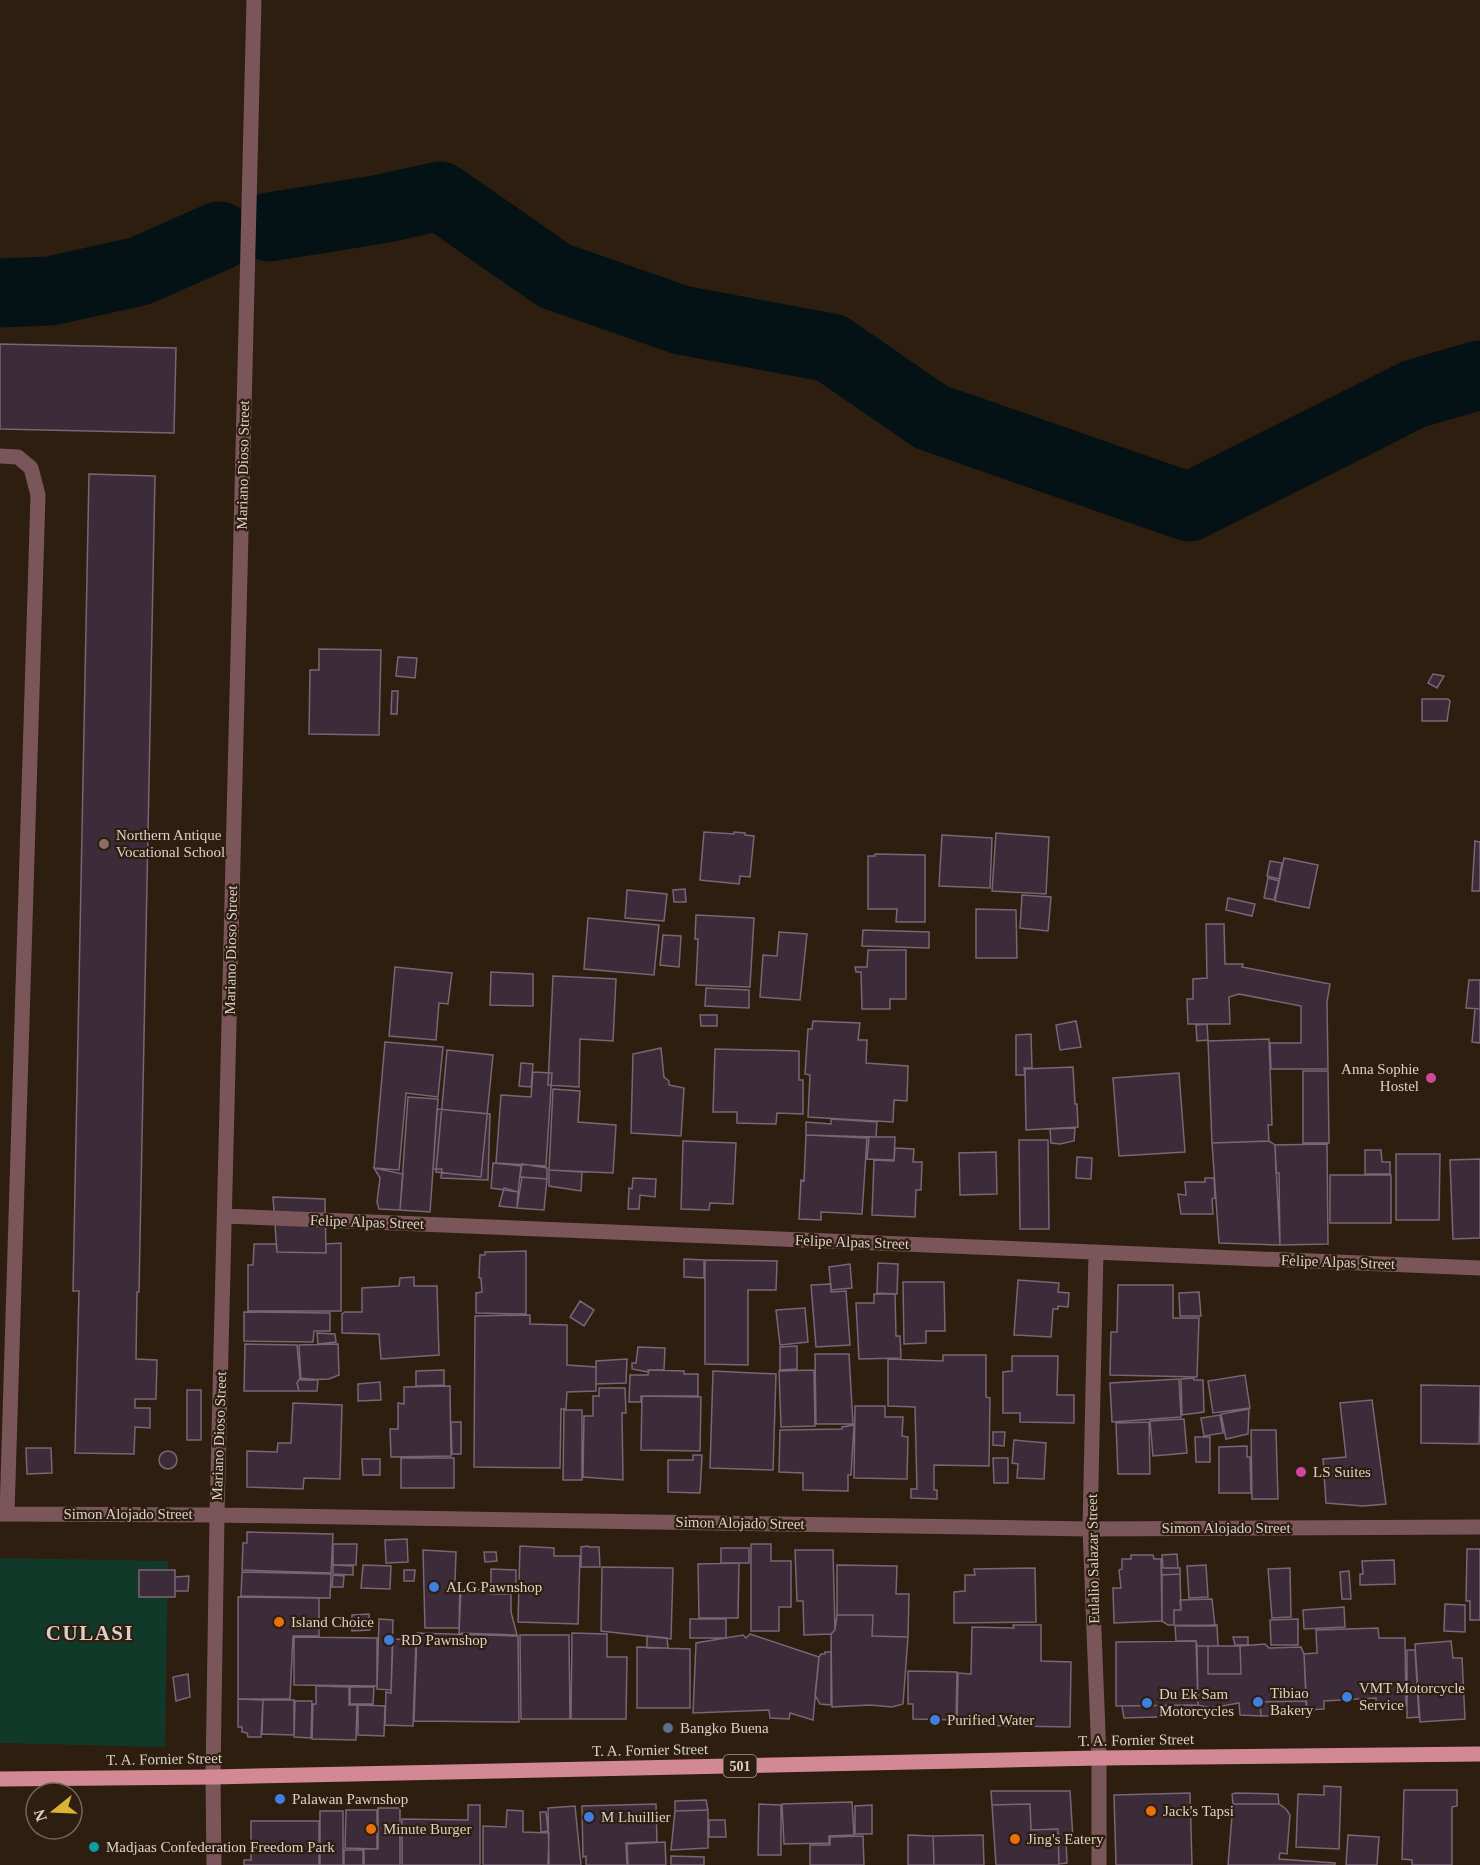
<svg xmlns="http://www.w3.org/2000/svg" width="1480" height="1865" font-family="Georgia,serif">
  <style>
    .green { fill: #113929 }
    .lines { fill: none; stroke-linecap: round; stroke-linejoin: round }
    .river { stroke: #041215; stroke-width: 69 }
    .building { fill: #3c2b38; stroke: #7a6575; stroke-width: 1.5 }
    .minor { stroke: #7a565b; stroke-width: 15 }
    .major { stroke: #d38993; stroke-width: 15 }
    .education-dot { fill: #8d6e63; stroke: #2e1e10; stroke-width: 2 }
    .hotel-dot { fill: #d1479c; stroke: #2e1e10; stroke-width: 2 }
    .shop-dot { fill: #3f7fe0; stroke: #2e1e10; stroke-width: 2 }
    .food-dot { fill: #e8710a; stroke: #2e1e10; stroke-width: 2 }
    .service-dot { fill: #5c6f8a; stroke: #2e1e10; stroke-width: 2 }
    .culture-dot { fill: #0f9aa8; stroke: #2e1e10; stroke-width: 2 }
    .labels { text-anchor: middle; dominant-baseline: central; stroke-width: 4.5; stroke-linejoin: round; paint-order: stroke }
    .shield { fill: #2e1e10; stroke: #a89b91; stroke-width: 1.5 }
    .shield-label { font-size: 14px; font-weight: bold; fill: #dcd1c8 }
    .street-label { font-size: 15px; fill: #dcd1c8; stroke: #2e1e10 }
    .poi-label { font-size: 15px; fill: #dcd1c8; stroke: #2e1e10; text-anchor: start }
    .district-label { font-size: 21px; font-weight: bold; letter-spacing: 1.5px; fill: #dcd1c8; stroke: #2e1e10 }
  </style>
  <rect width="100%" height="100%" fill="#2e1e10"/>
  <path class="green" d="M 0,1558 L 168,1561 L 165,1747 L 0,1743 Z"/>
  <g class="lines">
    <path class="river" d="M 269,227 L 381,209 L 440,196 L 555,276 L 681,320 L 831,348 L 931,417 L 1189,507 L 1414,394 L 1480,375
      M 0,293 L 50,291 L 140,271 L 219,236"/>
  </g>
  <path class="building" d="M 0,344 L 176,348 L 174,433 L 0,429 Z
    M 89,474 L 155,476 L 139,1292 L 137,1292 L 136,1359 L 157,1360 L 156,1399 L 135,1399 L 135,1408 L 150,1408 L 150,1428 L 135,1427 L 134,1454 L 75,1453 L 79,1291 L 73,1291 Z
    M 319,649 L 381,650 L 379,735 L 309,734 L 310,670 L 319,670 Z
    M 398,657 L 417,658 L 415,678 L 396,676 Z
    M 1433,674 L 1444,676 L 1437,688 L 1428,683 Z
    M 392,691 L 398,691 L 397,714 L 391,714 Z
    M 1422,699 L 1448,699 L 1450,701 L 1447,721 L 1422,721 Z
    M 704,832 L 734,834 L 734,832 L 745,833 L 745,835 L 754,836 L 750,877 L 740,876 L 739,884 L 700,880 Z
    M 996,833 L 1049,837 L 1046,894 L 992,891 Z
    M 942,835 L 992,838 L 990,888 L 939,886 Z
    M 1475,841 L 1480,842 L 1480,891 L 1472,891 Z
    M 875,854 L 925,855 L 925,922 L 896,922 L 897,909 L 868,909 L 868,856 L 875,856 Z
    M 1284,858 L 1318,865 L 1309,908 L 1275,901 Z
    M 1270,861 L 1282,863 L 1279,879 L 1267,876 Z
    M 1268,878 L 1279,881 L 1274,900 L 1264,898 Z
    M 685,889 L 686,902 L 674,902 L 673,890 Z
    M 627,890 L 667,894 L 664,921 L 625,918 Z
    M 1022,895 L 1051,897 L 1048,931 L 1020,928 Z
    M 1228,898 L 1255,904 L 1252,916 L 1226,910 Z
    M 976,909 L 1016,910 L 1017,958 L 976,958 Z
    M 696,915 L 754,918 L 750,987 L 696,985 L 698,939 L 695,939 Z
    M 588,918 L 659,925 L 654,975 L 584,969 Z
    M 1206,924 L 1224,924 L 1225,964 L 1243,964 L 1242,967 L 1330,984 L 1327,1002 L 1328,1069 L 1271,1069 L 1270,1043 L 1301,1043 L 1301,1006 L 1239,994 L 1229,997 L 1230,1024 L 1188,1024 L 1187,999 L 1193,999 L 1193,979 L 1207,978 Z
    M 863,930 L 929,932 L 929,948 L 862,946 Z
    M 779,932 L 807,934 L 800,1000 L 760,997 L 763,955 L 777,956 Z
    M 663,935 L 681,936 L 679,967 L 660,965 Z
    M 868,950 L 906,950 L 906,999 L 890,999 L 890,1009 L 862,1009 L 861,972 L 856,972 L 855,967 L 867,967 Z
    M 395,967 L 452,973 L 448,1004 L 439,1003 L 436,1040 L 389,1036 Z
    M 491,972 L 533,974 L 533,1006 L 490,1005 Z
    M 553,976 L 616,979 L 613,1041 L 580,1039 L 579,1087 L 548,1085 Z
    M 1469,980 L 1480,980 L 1480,1009 L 1466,1008 Z
    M 706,988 L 749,990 L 749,1008 L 705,1006 Z
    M 1475,1009 L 1480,1009 L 1480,1043 L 1472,1042 Z
    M 700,1015 L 717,1015 L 717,1026 L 701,1026 Z
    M 813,1021 L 860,1023 L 858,1040 L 867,1040 L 866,1063 L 908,1066 L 907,1101 L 894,1100 L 893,1122 L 808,1117 L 810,1075 L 805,1074 L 808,1029 L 812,1029 Z
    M 1076,1021 L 1081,1047 L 1060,1050 L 1056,1025 Z
    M 1207,1024 L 1208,1040 L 1197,1041 L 1196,1025 Z
    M 1031,1034 L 1032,1068 L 1024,1068 L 1025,1075 L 1016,1075 L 1016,1035 Z
    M 1269,1039 L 1272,1125 L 1268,1125 L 1269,1141 L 1212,1143 L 1208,1041 Z
    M 385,1042 L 443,1047 L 438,1097 L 406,1093 L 399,1170 L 374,1168 Z
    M 661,1048 L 664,1077 L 669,1081 L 669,1085 L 684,1088 L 681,1136 L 631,1133 L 633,1054 Z
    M 715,1049 L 799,1051 L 799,1080 L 803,1080 L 803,1114 L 777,1113 L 776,1124 L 737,1123 L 737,1112 L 713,1112 Z
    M 447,1050 L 493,1055 L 481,1177 L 436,1172 Z
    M 521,1063 L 533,1064 L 531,1087 L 519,1086 Z
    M 1073,1067 L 1075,1104 L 1077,1104 L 1078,1127 L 1026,1130 L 1025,1069 Z
    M 1303,1071 L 1328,1071 L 1329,1143 L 1303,1143 Z
    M 533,1072 L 552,1073 L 546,1166 L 496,1163 L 501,1095 L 531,1097 Z
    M 1179,1073 L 1185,1152 L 1119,1156 L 1113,1078 Z
    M 553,1089 L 580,1091 L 578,1122 L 616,1125 L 613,1173 L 549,1170 Z
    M 408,1097 L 438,1099 L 430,1212 L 400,1210 Z
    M 437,1109 L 490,1114 L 488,1180 L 441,1178 L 442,1169 L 433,1169 Z
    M 831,1119 L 877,1122 L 876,1137 L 806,1135 L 806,1122 L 831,1124 Z
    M 1075,1128 L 1074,1141 L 1060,1144 L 1051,1143 L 1050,1129 Z
    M 806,1135 L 867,1138 L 862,1214 L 821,1212 L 821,1220 L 799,1219 L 801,1180 L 804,1181 Z
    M 869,1137 L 895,1137 L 894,1160 L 867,1159 Z
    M 1019,1140 L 1048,1140 L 1049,1229 L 1020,1229 Z
    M 683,1141 L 736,1143 L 733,1204 L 710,1203 L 709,1210 L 681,1209 Z
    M 1269,1141 L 1275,1145 L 1280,1245 L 1219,1243 L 1212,1143 Z
    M 1327,1144 L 1328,1244 L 1280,1245 L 1279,1173 L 1276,1173 L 1275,1145 Z
    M 895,1148 L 914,1149 L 913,1162 L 922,1162 L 921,1190 L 916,1190 L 915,1217 L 872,1215 L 874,1160 L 894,1161 Z
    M 1365,1150 L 1381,1150 L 1382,1162 L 1390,1162 L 1390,1174 L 1365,1174 Z
    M 996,1152 L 997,1194 L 960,1195 L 959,1153 Z
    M 1396,1154 L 1440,1154 L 1439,1220 L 1396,1220 Z
    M 1077,1157 L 1092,1158 L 1091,1179 L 1076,1178 Z
    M 1480,1159 L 1480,1238 L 1453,1239 L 1450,1160 Z
    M 493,1163 L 521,1166 L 518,1192 L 491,1188 Z
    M 522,1164 L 547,1168 L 547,1179 L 520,1177 Z
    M 374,1168 L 403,1174 L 400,1210 L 379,1209 L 377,1202 L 380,1178 Z
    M 549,1170 L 582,1172 L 581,1191 L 549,1186 Z
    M 1330,1175 L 1391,1175 L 1391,1223 L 1330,1223 Z
    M 522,1177 L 547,1179 L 544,1210 L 517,1208 Z
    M 633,1178 L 656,1179 L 655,1197 L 640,1195 L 639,1209 L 628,1209 L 629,1188 L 632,1189 Z
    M 1205,1178 L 1214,1178 L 1215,1198 L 1212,1199 L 1213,1214 L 1181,1214 L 1178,1194 L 1186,1195 L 1185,1182 L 1205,1182 Z
    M 504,1188 L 518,1192 L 517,1208 L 499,1206 Z
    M 273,1197 L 325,1199 L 326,1253 L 277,1252 Z
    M 341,1243 L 341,1311 L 248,1311 L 248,1265 L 253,1265 L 254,1244 L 276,1244 L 277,1252 L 326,1253 L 326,1244 Z
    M 526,1251 L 526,1314 L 476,1313 L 476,1293 L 482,1292 L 481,1278 L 479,1278 L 480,1255 L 485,1255 L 485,1252 Z
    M 684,1259 L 704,1260 L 704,1278 L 684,1277 Z
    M 705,1260 L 777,1261 L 776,1290 L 748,1290 L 748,1365 L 705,1364 Z
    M 878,1263 L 898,1264 L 897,1294 L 877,1293 Z
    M 850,1264 L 852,1288 L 831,1290 L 829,1267 Z
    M 414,1277 L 414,1286 L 437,1286 L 439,1355 L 381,1359 L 379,1334 L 342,1333 L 342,1314 L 345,1312 L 362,1312 L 362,1288 L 399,1286 L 400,1278 Z
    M 1018,1280 L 1059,1283 L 1058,1292 L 1069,1293 L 1068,1307 L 1058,1306 L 1058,1309 L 1053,1309 L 1051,1337 L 1014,1335 Z
    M 903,1282 L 944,1282 L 945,1331 L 926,1331 L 926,1343 L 904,1344 Z
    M 831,1284 L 831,1292 L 846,1291 L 850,1345 L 816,1347 L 811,1285 Z
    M 1118,1285 L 1173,1285 L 1173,1318 L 1199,1318 L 1197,1377 L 1110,1375 L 1111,1332 L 1117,1332 Z
    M 1199,1292 L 1201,1316 L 1180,1316 L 1179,1293 Z
    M 874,1294 L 895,1294 L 896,1336 L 900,1336 L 901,1358 L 859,1359 L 856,1303 L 874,1303 Z
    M 580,1301 L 594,1310 L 584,1326 L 570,1317 Z
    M 805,1308 L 808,1342 L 780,1345 L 776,1310 Z
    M 244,1312 L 330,1313 L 330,1331 L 314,1331 L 313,1342 L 244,1341 Z
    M 530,1315 L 530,1324 L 567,1325 L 567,1365 L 596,1367 L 596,1391 L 567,1392 L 566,1409 L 561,1409 L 560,1468 L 474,1467 L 475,1316 Z
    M 317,1333 L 335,1334 L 336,1342 L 318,1344 Z
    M 245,1344 L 297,1345 L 300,1378 L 297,1383 L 299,1391 L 244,1391 Z
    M 338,1344 L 339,1375 L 329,1379 L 301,1380 L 299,1345 Z
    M 797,1346 L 797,1369 L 780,1370 L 780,1347 Z
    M 638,1347 L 665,1348 L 664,1370 L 648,1370 L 648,1372 L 632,1369 L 632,1363 L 636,1363 Z
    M 815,1354 L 849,1354 L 853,1424 L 816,1424 Z
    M 943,1355 L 986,1355 L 986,1397 L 990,1398 L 989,1466 L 934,1465 L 934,1490 L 937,1490 L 937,1499 L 911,1498 L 911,1489 L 917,1489 L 915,1407 L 888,1406 L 888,1359 L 943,1361 Z
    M 1012,1356 L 1058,1356 L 1057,1395 L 1074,1395 L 1074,1423 L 1020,1422 L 1020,1413 L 1003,1413 L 1003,1372 L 1012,1371 Z
    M 627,1359 L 626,1383 L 596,1384 L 596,1361 Z
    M 444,1370 L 444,1385 L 416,1386 L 416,1371 Z
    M 649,1370 L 684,1371 L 684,1374 L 698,1374 L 698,1396 L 641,1396 L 641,1402 L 629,1402 L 630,1375 L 648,1375 Z
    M 814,1370 L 815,1426 L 781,1427 L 779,1371 Z
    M 713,1371 L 776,1374 L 773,1470 L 710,1468 Z
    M 1245,1375 L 1250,1408 L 1213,1413 L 1208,1381 Z
    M 300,1378 L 318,1380 L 317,1391 L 299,1391 L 297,1383 Z
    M 1194,1378 L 1194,1380 L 1203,1380 L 1204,1412 L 1182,1415 L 1181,1379 Z
    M 1179,1379 L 1181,1417 L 1112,1422 L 1110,1383 Z
    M 380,1382 L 381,1400 L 358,1401 L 358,1384 Z
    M 1421,1385 L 1480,1386 L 1479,1444 L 1421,1443 Z
    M 450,1386 L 451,1456 L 391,1457 L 390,1429 L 398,1429 L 398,1403 L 404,1404 L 404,1387 Z
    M 599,1388 L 625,1388 L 626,1413 L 622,1413 L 623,1480 L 583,1477 L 584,1416 L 593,1416 L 593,1396 L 599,1396 Z
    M 187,1390 L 201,1390 L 201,1440 L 187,1440 Z
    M 642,1396 L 701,1397 L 700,1451 L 641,1450 Z
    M 1372,1400 L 1386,1504 L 1363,1506 L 1326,1503 L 1323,1459 L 1346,1457 L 1340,1403 Z
    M 293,1403 L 342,1405 L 340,1479 L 304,1478 L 303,1489 L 247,1487 L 247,1451 L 277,1452 L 278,1443 L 291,1443 Z
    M 855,1406 L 885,1406 L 885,1417 L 903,1417 L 902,1436 L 908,1437 L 907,1479 L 854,1478 Z
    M 1249,1409 L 1248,1434 L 1226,1439 L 1221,1414 Z
    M 564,1410 L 582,1410 L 582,1480 L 563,1480 Z
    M 1220,1415 L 1223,1433 L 1204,1436 L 1201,1418 Z
    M 1184,1419 L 1187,1453 L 1153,1456 L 1150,1421 Z
    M 451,1422 L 461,1422 L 461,1454 L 452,1454 Z
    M 1149,1422 L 1150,1474 L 1118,1474 L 1116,1423 Z
    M 854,1425 L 851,1475 L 848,1475 L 848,1491 L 803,1490 L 803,1473 L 779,1472 L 780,1430 L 842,1429 L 842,1427 Z
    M 1251,1430 L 1276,1430 L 1278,1499 L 1252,1499 Z
    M 993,1432 L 1005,1432 L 1004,1446 L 993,1445 Z
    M 1195,1437 L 1210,1437 L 1210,1462 L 1196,1462 Z
    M 1014,1440 L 1046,1443 L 1044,1479 L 1017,1478 L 1018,1464 L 1012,1463 Z
    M 1247,1446 L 1247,1457 L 1250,1457 L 1251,1493 L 1219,1493 L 1219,1447 Z
    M 26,1448 L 51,1448 L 52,1473 L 27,1474 Z
    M159 1460a9 9 0 1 1 18 0a9 9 0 1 1-18 0Z
    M 693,1455 L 702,1455 L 700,1493 L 668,1492 L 668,1460 L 693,1460 Z
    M 401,1458 L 454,1458 L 454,1488 L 401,1488 Z
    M 993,1458 L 1008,1458 L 1008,1483 L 994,1483 Z
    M 362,1459 L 380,1459 L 380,1475 L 363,1475 Z
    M 247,1532 L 333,1534 L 331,1573 L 242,1570 L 243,1543 L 247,1543 Z
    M 407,1539 L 408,1562 L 386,1563 L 385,1540 Z
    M 333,1544 L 357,1544 L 356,1565 L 333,1565 Z
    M 751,1544 L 771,1544 L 771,1561 L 791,1561 L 791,1607 L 779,1607 L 779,1631 L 751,1631 Z
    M 520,1546 L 554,1548 L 554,1556 L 580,1556 L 578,1624 L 518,1622 Z
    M 588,1546 L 589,1547 L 599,1547 L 600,1567 L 581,1567 L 581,1547 Z
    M 721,1548 L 749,1548 L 749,1563 L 721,1563 Z
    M 1467,1549 L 1480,1549 L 1480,1620 L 1470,1620 L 1470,1601 L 1466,1601 Z
    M 423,1550 L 456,1552 L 455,1582 L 460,1583 L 459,1628 L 425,1628 Z
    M 795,1550 L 833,1550 L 835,1630 L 831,1634 L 804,1635 L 803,1601 L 797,1601 Z
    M 484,1552 L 496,1552 L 497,1561 L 485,1562 Z
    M 1177,1554 L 1178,1568 L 1163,1568 L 1162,1555 Z
    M 1131,1555 L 1153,1555 L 1154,1559 L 1161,1559 L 1162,1621 L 1114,1623 L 1113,1588 L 1121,1588 L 1119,1570 L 1122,1569 L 1122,1559 L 1131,1559 Z
    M 1394,1560 L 1395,1584 L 1360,1585 L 1360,1574 L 1363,1574 L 1362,1561 Z
    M 739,1563 L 738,1618 L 699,1618 L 698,1564 Z
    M 333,1565 L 353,1566 L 353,1575 L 333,1574 Z
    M 363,1565 L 391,1566 L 390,1589 L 361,1588 Z
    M 837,1565 L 897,1566 L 896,1594 L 909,1594 L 908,1637 L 872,1636 L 873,1615 L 837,1615 Z
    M 1206,1565 L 1208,1597 L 1189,1598 L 1187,1566 Z
    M 602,1567 L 673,1568 L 671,1639 L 601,1631 Z
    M 1035,1568 L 1036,1622 L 954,1623 L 954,1592 L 965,1591 L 965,1575 L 975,1575 L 974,1569 Z
    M 1161,1568 L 1180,1568 L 1180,1574 L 1162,1575 Z
    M 1290,1568 L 1291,1617 L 1272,1618 L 1268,1569 Z
    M 491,1569 L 516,1570 L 516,1591 L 491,1592 Z
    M 139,1570 L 175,1570 L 175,1597 L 139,1597 Z
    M 404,1570 L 415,1570 L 414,1581 L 404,1581 Z
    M 1349,1571 L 1351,1599 L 1342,1599 L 1340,1572 Z
    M 242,1572 L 331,1574 L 330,1598 L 241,1596 Z
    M 1180,1574 L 1181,1610 L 1174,1610 L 1174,1625 L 1168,1625 L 1162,1621 L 1162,1575 Z
    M 333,1575 L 344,1576 L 343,1587 L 332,1587 Z
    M 189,1576 L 188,1591 L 175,1591 L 175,1577 Z
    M 461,1589 L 491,1590 L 491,1594 L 511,1594 L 511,1612 L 517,1635 L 459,1633 Z
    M 238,1597 L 319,1598 L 319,1636 L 293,1636 L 290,1699 L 238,1699 Z
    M 1212,1599 L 1215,1626 L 1174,1625 L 1174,1610 L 1181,1610 L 1180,1600 Z
    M 1445,1604 L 1465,1605 L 1465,1632 L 1444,1631 Z
    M 1344,1607 L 1345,1627 L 1304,1629 L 1303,1610 Z
    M 369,1614 L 370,1630 L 352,1631 L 352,1615 Z
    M 837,1615 L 873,1615 L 872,1636 L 908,1637 L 903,1704 L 892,1707 L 870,1705 L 832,1707 L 831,1634 L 835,1630 Z
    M 379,1619 L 393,1620 L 391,1690 L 377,1689 Z
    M 690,1619 L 726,1619 L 726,1638 L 690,1638 Z
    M 1298,1619 L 1298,1645 L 1271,1645 L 1270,1620 Z
    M 1013,1625 L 1041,1625 L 1041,1661 L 1071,1662 L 1070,1727 L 957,1725 L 958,1673 L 971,1674 L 972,1627 L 1014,1628 Z
    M 1217,1625 L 1218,1646 L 1197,1646 L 1196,1641 L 1176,1641 L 1175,1626 Z
    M 1378,1628 L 1379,1638 L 1405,1638 L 1406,1706 L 1376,1706 L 1376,1698 L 1324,1701 L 1324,1709 L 1307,1710 L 1304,1654 L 1317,1653 L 1316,1630 Z
    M 417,1633 L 518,1636 L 519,1722 L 414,1721 Z
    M 572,1633 L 607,1634 L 607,1657 L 627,1657 L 626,1719 L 571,1719 Z
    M 750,1634 L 819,1657 L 813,1720 L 790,1713 L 789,1719 L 770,1718 L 769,1710 L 693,1713 L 696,1643 L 743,1635 L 746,1638 Z
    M 520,1635 L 569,1635 L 570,1719 L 521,1719 Z
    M 647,1636 L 667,1638 L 668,1648 L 647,1648 Z
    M 294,1637 L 377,1638 L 377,1686 L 294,1685 Z
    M 1233,1637 L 1248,1637 L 1248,1645 L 1235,1645 Z
    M 393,1639 L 416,1640 L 413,1726 L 385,1725 L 386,1692 L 391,1693 Z
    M 1196,1641 L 1198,1705 L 1116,1706 L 1116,1642 Z
    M 1451,1641 L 1453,1658 L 1462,1658 L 1465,1719 L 1420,1722 L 1415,1644 Z
    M 1265,1644 L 1269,1648 L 1301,1647 L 1304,1654 L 1306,1701 L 1260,1702 L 1261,1716 L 1240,1715 L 1239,1703 L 1211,1708 L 1198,1705 L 1197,1646 L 1208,1646 L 1208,1674 L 1241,1674 L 1240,1646 Z
    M 1208,1646 L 1240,1646 L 1241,1674 L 1208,1674 Z
    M 637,1647 L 690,1649 L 690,1708 L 637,1708 Z
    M 1407,1650 L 1415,1650 L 1419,1717 L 1407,1718 Z
    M 825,1652 L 831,1652 L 831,1705 L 820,1704 L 815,1695 L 819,1657 L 821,1654 L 825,1654 Z
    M 908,1671 L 957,1672 L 956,1720 L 913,1719 L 913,1704 L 908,1704 Z
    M 188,1674 L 190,1697 L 176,1701 L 173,1677 Z
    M 316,1686 L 349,1687 L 349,1705 L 357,1705 L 356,1740 L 312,1739 L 313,1704 L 316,1704 Z
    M 350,1687 L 374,1687 L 373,1704 L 350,1704 Z
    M 238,1699 L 263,1700 L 261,1737 L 248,1737 L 247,1733 L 242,1732 L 242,1727 L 238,1727 Z
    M 263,1700 L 294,1700 L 294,1735 L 262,1734 Z
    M 295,1701 L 312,1701 L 311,1738 L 294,1737 Z
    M 1306,1701 L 1306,1715 L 1261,1716 L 1260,1702 Z
    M 358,1705 L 385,1706 L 384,1736 L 358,1735 Z
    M 1192,1705 L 1191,1716 L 1124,1718 L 1122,1706 Z
    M 1324,1786 L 1341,1787 L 1339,1849 L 1296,1847 L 1298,1794 L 1324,1795 Z
    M 1404,1790 L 1457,1790 L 1457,1806 L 1452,1807 L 1452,1865 L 1412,1865 L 1412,1860 L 1402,1859 Z
    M 991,1791 L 1070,1791 L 1073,1839 L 1066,1840 L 1067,1863 L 1059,1864 L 1058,1829 L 1031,1830 L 1030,1804 L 992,1805 Z
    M 1190,1793 L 1192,1865 L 1116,1865 L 1114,1795 Z
    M 1236,1793 L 1278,1794 L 1279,1804 L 1233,1804 L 1232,1794 Z
    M 706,1800 L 708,1810 L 675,1811 L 675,1801 Z
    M 852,1802 L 854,1835 L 829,1836 L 829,1843 L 784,1844 L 782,1804 Z
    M 656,1804 L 657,1842 L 626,1843 L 627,1865 L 586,1865 L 586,1856 L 583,1857 L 582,1806 Z
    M 759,1804 L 781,1805 L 781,1855 L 758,1855 Z
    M 1030,1804 L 1031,1830 L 1058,1829 L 1059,1865 L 996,1865 L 992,1805 Z
    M 1233,1804 L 1279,1804 L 1286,1809 L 1290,1815 L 1287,1854 L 1280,1853 L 1279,1859 L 1335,1863 L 1335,1865 L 1228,1865 Z
    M 468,1805 L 480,1805 L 480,1865 L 402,1865 L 402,1819 L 468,1820 Z
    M 872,1805 L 872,1834 L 855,1834 L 855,1806 Z
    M 575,1806 L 581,1865 L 549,1865 L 548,1808 Z
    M 378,1808 L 400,1808 L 400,1865 L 364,1865 L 364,1849 L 378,1849 Z
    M 346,1810 L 377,1810 L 377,1849 L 345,1848 Z
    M 507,1810 L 523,1811 L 523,1832 L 549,1833 L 548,1865 L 483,1865 L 483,1826 L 506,1827 Z
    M 708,1810 L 708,1848 L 671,1850 L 675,1811 Z
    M 320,1811 L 343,1811 L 343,1865 L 320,1865 Z
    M 540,1812 L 546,1812 L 548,1831 L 541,1832 Z
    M 709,1820 L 725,1820 L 726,1837 L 709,1837 Z
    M 251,1821 L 319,1821 L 319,1865 L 244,1865 L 244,1860 L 251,1860 Z
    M 908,1835 L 933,1836 L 934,1865 L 908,1865 Z
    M 983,1835 L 984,1865 L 934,1865 L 933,1836 Z
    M 1348,1835 L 1379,1837 L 1377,1865 L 1346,1865 Z
    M 863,1836 L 864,1865 L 810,1865 L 810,1845 L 830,1845 L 830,1837 Z
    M 665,1842 L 666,1865 L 628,1865 L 627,1844 Z
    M 344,1850 L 363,1850 L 363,1865 L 344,1865 Z
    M 671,1856 L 704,1857 L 704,1865 L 671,1865 Z"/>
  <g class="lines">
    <path class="minor" d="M 0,456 L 18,457 L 31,468 L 38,495 L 7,1514
      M 225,1216 L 1480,1268
      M 1096,1252 L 1090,1529 L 1099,1758 L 1099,1865
      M 0,1514 L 217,1515 L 1090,1529 L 1480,1527
      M 214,1865 L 213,1777 L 217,1515 L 254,0"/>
    <path class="major" d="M 0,1779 L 213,1777 L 1099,1758 L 1480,1754"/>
  </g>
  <circle class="education-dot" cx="104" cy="844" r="6"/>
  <g class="hotel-dot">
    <circle cx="1431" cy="1078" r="6"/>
    <circle cx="1301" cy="1472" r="6"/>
  </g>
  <g class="shop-dot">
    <circle cx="434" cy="1587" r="6"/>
    <circle cx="389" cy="1640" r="6"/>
    <circle cx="1347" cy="1697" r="6"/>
    <circle cx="1258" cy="1702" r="6"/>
    <circle cx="1147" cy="1703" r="6"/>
    <circle cx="935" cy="1720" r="6"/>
    <circle cx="280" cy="1799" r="6"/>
    <circle cx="589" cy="1817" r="6"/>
  </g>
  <g class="food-dot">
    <circle cx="279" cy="1622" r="6"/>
    <circle cx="1151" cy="1811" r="6"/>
    <circle cx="371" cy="1829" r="6"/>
    <circle cx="1015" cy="1839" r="6"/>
  </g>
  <circle class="service-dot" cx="668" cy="1728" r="6"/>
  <circle class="culture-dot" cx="94" cy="1847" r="6"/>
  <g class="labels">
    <rect class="shield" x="723.5" y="1755" width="33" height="22" rx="4.5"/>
    <g class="shield-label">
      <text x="740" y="1766">501</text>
    </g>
    <g class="street-label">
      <text transform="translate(243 465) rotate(-89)">Mariano Dioso Street</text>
      <text transform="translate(231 950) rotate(-89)">Mariano Dioso Street</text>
      <text transform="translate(367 1222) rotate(2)">Felipe Alpas Street</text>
      <text transform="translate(852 1242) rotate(2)">Felipe Alpas Street</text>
      <text transform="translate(1338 1262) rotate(2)">Felipe Alpas Street</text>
      <text transform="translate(219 1436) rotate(-88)">Mariano Dioso Street</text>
      <text x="128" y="1514">Simon Alojado Street</text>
      <text transform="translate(740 1523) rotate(1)">Simon Alojado Street</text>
      <text x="1226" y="1528">Simon Alojado Street</text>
      <text transform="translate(1093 1559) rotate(-91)">Eulalio Salazar Street</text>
      <text transform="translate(1136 1740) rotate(-1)">T. A. Fornier Street</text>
      <text transform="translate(650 1750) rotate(-1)">T. A. Fornier Street</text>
      <text transform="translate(164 1759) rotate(-1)">T. A. Fornier Street</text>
    </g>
    <g class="poi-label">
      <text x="116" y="835">Northern Antique<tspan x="116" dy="17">Vocational School</tspan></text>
      <text x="1419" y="1069" text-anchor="end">Anna Sophie<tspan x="1419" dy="17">Hostel</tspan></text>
      <text x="1313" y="1472">LS Suites</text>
      <text x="446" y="1587">ALG Pawnshop</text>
      <text x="291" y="1622">Island Choice</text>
      <text x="401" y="1640">RD Pawnshop</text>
      <text x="1359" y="1688">VMT Motorcycle<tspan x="1359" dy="17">Service</tspan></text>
      <text x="1270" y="1693">Tibiao<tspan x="1270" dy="17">Bakery</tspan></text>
      <text x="1159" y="1694">Du Ek Sam<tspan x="1159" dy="17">Motorcycles</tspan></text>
      <text x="947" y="1720">Purified Water</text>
      <text x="680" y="1728">Bangko Buena</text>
      <text x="292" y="1799">Palawan Pawnshop</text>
      <text x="1163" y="1811">Jack's Tapsi</text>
      <text x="601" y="1817">M Lhuillier</text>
      <text x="383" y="1829">Minute Burger</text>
      <text x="1027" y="1839">Jing's Eatery</text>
      <text x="106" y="1847">Madjaas Confederation Freedom Park</text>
    </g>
    <g class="district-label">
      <text x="90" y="1633">CULASI</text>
    </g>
  </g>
  <g transform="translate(54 1811) rotate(252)"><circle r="28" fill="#2e1e10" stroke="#74665a" stroke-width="1.5"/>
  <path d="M0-4.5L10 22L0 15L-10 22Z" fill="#dcb233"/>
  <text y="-9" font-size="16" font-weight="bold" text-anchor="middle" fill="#dcd1c8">N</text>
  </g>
</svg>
